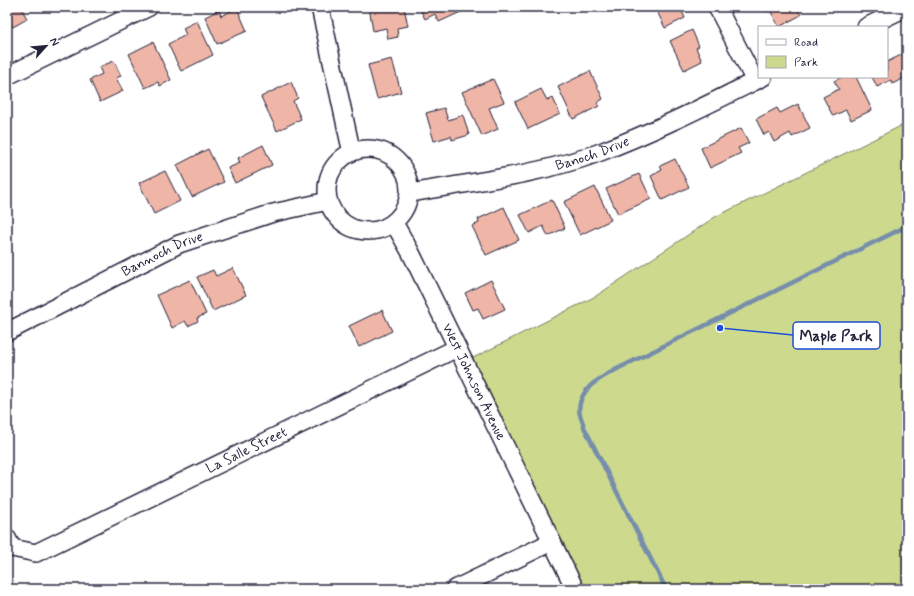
<svg xmlns="http://www.w3.org/2000/svg" width="914" height="596" font-family="Mynerve,sans-serif">
  <style>
    .green { fill: #cdda8d; stroke: #787e64 }
    .lines { fill: none; stroke-linecap: round; stroke-linejoin: round }
    .stream { stroke: #768dac; stroke-width: 4.5 }
    .building { fill: #efb6a8; stroke: #22223b }
    .street-casing { stroke: #22223b; stroke-width: 20 }
    .street { stroke: #fff; stroke-width: 17 }
    .labels { text-anchor: middle; dominant-baseline: central; stroke-width: 4; stroke-linejoin: round; paint-order: stroke }
    .street-label { font-size: 14px; fill: #22223b; stroke: #fff }
    .leader { fill: none; stroke: #1d4ed8; stroke-width: 1.5 }
    .callout-dot { fill: #1d4ed8; stroke: #fff; stroke-width: 1.5 }
    .callout { fill: #fff; stroke: #1d4ed8; stroke-width: 1.5 }
    .callout-label { font-size: 15px; text-anchor: middle; font-weight: bold; fill: #22223b }
  </style>
  <rect width="100%" height="100%" fill="#fff"/>
  <filter id="ink" filterUnits="userSpaceOnUse"><feTurbulence type="fractalNoise" baseFrequency=".025" numOctaves="2"/><feDisplacementMap in="SourceGraphic" scale="8" xChannelSelector="R" yChannelSelector="G"/><feConvolveMatrix kernelMatrix="1 2 1 2 8 2 1 2 1" color-interpolation-filters="sRGB"/></filter>
  <g filter="url(#ink)">
    <path class="green" d="M 907,123 L 907,589 L 584,589 L 469,360 L 596,296 L 715,217 Z"/>
    <g class="lines">
      <path class="stream" d="M 666,589 L 584,427 C 583,422 579,415 579,409 C 581,386 601,378 619,368 L 907,226"/>
    </g>
    <path class="building" d="M 7,7 L 21,7 L 27,19 L 13,27 L 9,20 L 7,21 Z
      M 369,7 L 404,7 L 408,26 L 397,28 L 398,37 L 388,39 L 386,28 L 373,31 Z
      M 419,7 L 464,7 L 465,10 L 439,22 L 435,14 L 425,19 Z
      M 655,7 L 680,7 L 685,18 L 665,28 Z
      M 764,7 L 796,7 L 801,15 L 779,27 L 770,10 L 767,12 Z
      M 237,8 L 247,31 L 217,44 L 205,17 L 219,10 L 221,16 Z
      M 197,21 L 213,55 L 181,71 L 168,44 L 186,35 L 183,28 Z
      M 692,30 L 699,46 L 696,48 L 702,61 L 684,70 L 670,41 Z
      M 153,42 L 171,80 L 160,86 L 158,82 L 145,88 L 129,54 Z
      M 907,52 L 907,77 L 892,84 L 891,80 L 877,87 L 872,77 L 887,77 L 887,62 Z
      M 392,59 L 401,92 L 377,99 L 368,65 Z
      M 114,61 L 121,76 L 116,78 L 123,91 L 100,102 L 90,80 L 102,74 L 99,67 Z
      M 590,71 L 603,99 L 597,103 L 599,106 L 573,119 L 558,87 Z
      M 842,77 L 856,77 L 872,110 L 851,120 L 846,110 L 833,116 L 823,97 L 839,89 L 834,81 Z
      M 493,79 L 504,102 L 489,108 L 498,129 L 482,136 L 462,92 Z
      M 291,82 L 298,98 L 293,101 L 301,119 L 277,131 L 261,97 Z
      M 541,89 L 547,100 L 553,98 L 560,114 L 528,129 L 515,102 Z
      M 798,104 L 810,128 L 792,137 L 790,133 L 774,142 L 769,132 L 764,135 L 756,119 L 777,108 L 780,113 Z
      M 444,108 L 448,120 L 463,115 L 469,135 L 452,140 L 451,136 L 434,141 L 426,113 Z
      M 741,128 L 749,143 L 738,148 L 741,153 L 710,168 L 701,148 Z
      M 263,145 L 272,165 L 235,183 L 228,168 L 240,163 L 238,158 Z
      M 208,149 L 224,182 L 192,197 L 177,165 Z
      M 675,159 L 689,187 L 662,200 L 651,176 L 662,170 L 660,166 Z
      M 165,171 L 180,201 L 154,214 L 139,183 Z
      M 639,174 L 651,199 L 618,214 L 606,189 Z
      M 595,187 L 611,220 L 580,235 L 564,202 Z
      M 552,200 L 565,228 L 548,236 L 543,226 L 529,233 L 520,215 Z
      M 504,207 L 519,240 L 486,255 L 472,226 L 479,223 L 478,219 Z
      M 233,268 L 246,295 L 213,311 L 197,277 L 213,270 L 216,276 Z
      M 190,280 L 206,314 L 197,318 L 198,321 L 188,326 L 185,321 L 172,328 L 157,295 Z
      M 491,280 L 505,309 L 483,319 L 478,308 L 473,310 L 465,293 Z
      M 382,310 L 392,331 L 359,347 L 349,326 Z"/>
    <g class="lines">
      <g class="street-casing">
        <g id="street">
          <path d="M 320,7 L 349,140 L 352,152"/>
          <path d="M 717,7 L 755,81"/>
          <path d="M 866,27 L 907,7"/>
          <path d="M 7,76 L 149,7"/>
          <circle cx="368" cy="190" r="41"/>
          <path id="s1" d="M 410,193 C 471,182 539,175 598,153 C 654,132 709,104 763,77"/>
          <path id="s2" d="M 394,223 L 411,253 L 575,589"/>
          <path id="s3" d="M 7,332 L 179,244 L 273,213 L 328,201"/>
          <path id="s4" d="M 7,538 L 12,548 L 36,553 L 457,348"/>
          <path d="M 455,589 L 551,542"/>
        </g>
      </g>
      <use href="#street" class="street"/>
    </g>
  </g>
  <g class="labels">
    <g class="street-label">
      <text stroke="none"><textPath href="#s1" startOffset="187">Banoch Drive</textPath></text>
      <text stroke="none"><textPath href="#s3" startOffset="174">Bannoch Drive</textPath></text>
      <text stroke="none"><textPath href="#s2" startOffset="178">West Johnson Avenue</textPath></text>
      <text stroke="none"><textPath href="#s4" startOffset="270">La Salle Street</textPath></text>
    </g>
  </g>
  <path class="leader" d="M720 328L793 335"/>
  <circle class="callout-dot" cx="720" cy="328" r="4"/>
  <rect class="callout" x="793" y="322" width="87" height="27" rx="4"/>
  <g class="callout-label">
    <text x="836" y="341">Maple Park</text>
  </g>
  <rect width="914" height="596" fill="none" stroke="#fff" stroke-width="24"/>
  <rect x="12" y="12" width="890" height="572" fill="none" stroke="#22223b" stroke-width="1.5" filter="url(#ink)"/>
  <rect x="758" y="26" width="130" height="52" fill="#ffffff" stroke="#a7a7b1"/>
  <rect x="766" y="39" width="20" height="6" fill="#ffffff" stroke="#a7a7b1"/>
  <text x="794" y="46" font-size="12" fill="#22223b">Road</text>
  <rect x="766" y="56" width="20" height="12" fill="#cdda8d" stroke="#a7a7b1"/>
  <text x="794" y="66" font-size="12" fill="#22223b">Park</text>
  <g transform="translate(46 46) rotate(63)" stroke="#ffffff" stroke-width="3" paint-order="stroke">
  <path d="M0-3L7 15L0 10L-7 15Z" fill="#22223b"/>
  <text y="-6" font-size="11" font-weight="bold" text-anchor="middle" fill="#22223b">N</text>
  </g>
</svg>
